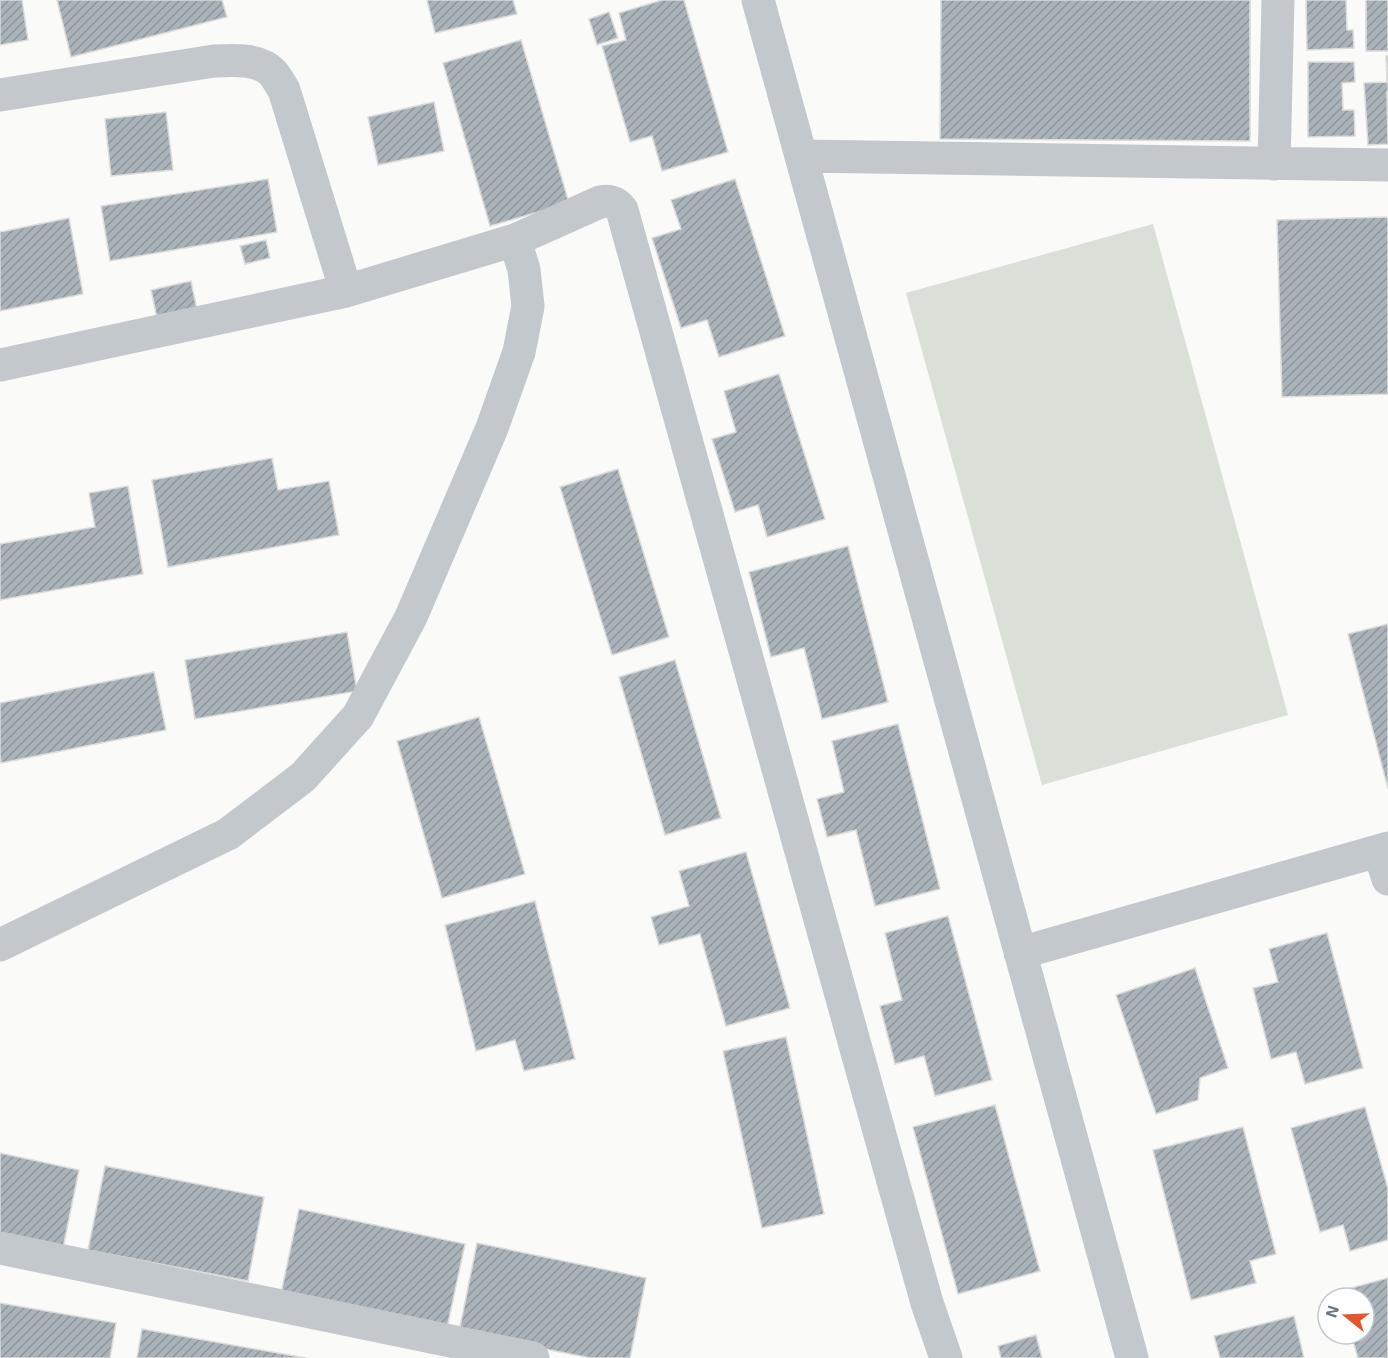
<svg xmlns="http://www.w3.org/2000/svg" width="1388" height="1358" font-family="'Exo 2',sans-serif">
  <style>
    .pitch { fill: #dadfd7 }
    .building { fill: url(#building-hatch); stroke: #dcdcda; stroke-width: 1.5 }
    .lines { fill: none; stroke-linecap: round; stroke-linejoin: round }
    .minor { stroke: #c3c8cc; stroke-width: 33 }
  </style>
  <defs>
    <pattern id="building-hatch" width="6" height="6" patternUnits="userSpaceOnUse" patternTransform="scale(1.5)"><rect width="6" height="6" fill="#aab3b9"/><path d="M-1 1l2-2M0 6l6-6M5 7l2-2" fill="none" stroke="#8e969c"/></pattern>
  </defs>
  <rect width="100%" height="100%" fill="#fafaf8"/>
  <path class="pitch" d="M 1153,224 L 1288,715 L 1042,785 L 906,293 Z"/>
  <path class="building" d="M 0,0 L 22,0 L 28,40 L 0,45 Z
    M 57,0 L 222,0 L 227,17 L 71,57 Z
    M 427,0 L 513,0 L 517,14 L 435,33 Z
    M 662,0 L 684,0 L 728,152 L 662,171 L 652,136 L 630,142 L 602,46 L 626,40 L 619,13 Z
    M 941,0 L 1250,0 L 1250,141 L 940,139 Z
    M 1306,0 L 1346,0 L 1347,30 L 1353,30 L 1354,48 L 1307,50 Z
    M 1366,0 L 1388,0 L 1388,51 L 1366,51 Z
    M 609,12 L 618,38 L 597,45 L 589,19 Z
    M 521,40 L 569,203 L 490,226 L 443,63 Z
    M 1386,56 L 1388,56 L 1388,91 L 1387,91 L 1388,144 L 1368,145 L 1364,83 L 1387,82 Z
    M 1308,62 L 1354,62 L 1355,82 L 1342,83 L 1343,110 L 1354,110 L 1355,136 L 1308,137 Z
    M 434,102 L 444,151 L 378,165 L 368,117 Z
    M 166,112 L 173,170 L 111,176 L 105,119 Z
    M 268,179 L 277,232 L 110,261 L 101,206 Z
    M 735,179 L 785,336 L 719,357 L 707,320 L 681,328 L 652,238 L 681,229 L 671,200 Z
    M 1388,217 L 1388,394 L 1282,397 L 1277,220 Z
    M 69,218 L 83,294 L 0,311 L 0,232 Z
    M 266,240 L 270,258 L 245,264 L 240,246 Z
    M 191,281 L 197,310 L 157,318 L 151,290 Z
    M 779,374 L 825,519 L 767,537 L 758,505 L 735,512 L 712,439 L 736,432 L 724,391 Z
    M 272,458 L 278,490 L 329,481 L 339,535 L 168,567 L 152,480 Z
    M 618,469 L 669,637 L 612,655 L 560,487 Z
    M 128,486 L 143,574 L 0,600 L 0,544 L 95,527 L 89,493 Z
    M 848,546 L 888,702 L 822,719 L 804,648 L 771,657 L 749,572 Z
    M 1388,624 L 1388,789 L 1348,634 Z
    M 347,632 L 357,691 L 195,719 L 185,660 Z
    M 675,660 L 721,818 L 665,835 L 619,677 Z
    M 154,672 L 166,730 L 1,763 L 0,755 L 0,703 Z
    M 479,717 L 525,874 L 442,898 L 397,741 Z
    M 898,724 L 940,889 L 875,906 L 856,830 L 827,837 L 817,799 L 844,792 L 832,741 Z
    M 746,852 L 790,1008 L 726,1026 L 700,934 L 659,945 L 651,917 L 689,906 L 679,871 Z
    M 535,901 L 575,1059 L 524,1071 L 515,1040 L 476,1051 L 445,925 Z
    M 948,916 L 992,1080 L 935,1096 L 924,1056 L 895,1064 L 880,1006 L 902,1000 L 885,933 Z
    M 1327,933 L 1363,1068 L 1305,1084 L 1296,1052 L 1271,1059 L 1253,988 L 1278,982 L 1269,949 Z
    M 1195,968 L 1228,1068 L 1200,1078 L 1198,1100 L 1156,1114 L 1116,995 Z
    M 786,1037 L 824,1214 L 762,1228 L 723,1051 Z
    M 995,1105 L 1040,1271 L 958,1294 L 913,1127 Z
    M 1365,1107 L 1388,1189 L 1388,1240 L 1350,1251 L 1343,1225 L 1320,1232 L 1291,1128 Z
    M 1243,1127 L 1276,1254 L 1250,1261 L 1256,1283 L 1191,1300 L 1153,1150 Z
    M 0,1153 L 79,1170 L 63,1248 L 0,1235 Z
    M 105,1166 L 264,1197 L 248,1281 L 88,1250 Z
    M 299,1209 L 465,1244 L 447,1328 L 281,1293 Z
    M 477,1243 L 646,1278 L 630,1358 L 591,1358 L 459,1332 Z
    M 1388,1278 L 1388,1358 L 1358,1358 L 1351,1334 L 1364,1334 L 1364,1298 L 1342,1298 L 1340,1291 Z
    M 0,1303 L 116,1323 L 110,1358 L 0,1358 Z
    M 1294,1316 L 1304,1358 L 1220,1358 L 1214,1336 Z
    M 142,1329 L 306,1358 L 137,1358 Z
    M 1036,1335 L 1042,1358 L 1001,1358 L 998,1346 Z"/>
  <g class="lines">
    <path class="minor" d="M 758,0 L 1132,1358
      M 0,95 L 214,61 C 232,60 259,58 273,73 C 277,78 280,84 284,90 L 346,291
      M 802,156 L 1388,165
      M 1274,164 L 1278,0
      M 0,365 L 346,291 L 515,240 L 600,202 C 610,200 616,202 622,210 L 927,1303 L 946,1358
      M 1379,851 L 1388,879
      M 0,945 L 228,834 L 303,777 L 358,716 L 411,617 L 492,428 L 519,352 L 528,306 L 524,270 L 515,240
      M 1020,953 L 1388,848
      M 0,1248 L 533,1358"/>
  </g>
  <g transform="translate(1346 1316) rotate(288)"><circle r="28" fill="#ffffff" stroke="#c1c8cd" stroke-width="1.5"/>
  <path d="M0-4.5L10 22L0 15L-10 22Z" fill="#e4572e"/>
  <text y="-9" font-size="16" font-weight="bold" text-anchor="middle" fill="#657683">N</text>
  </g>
</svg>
